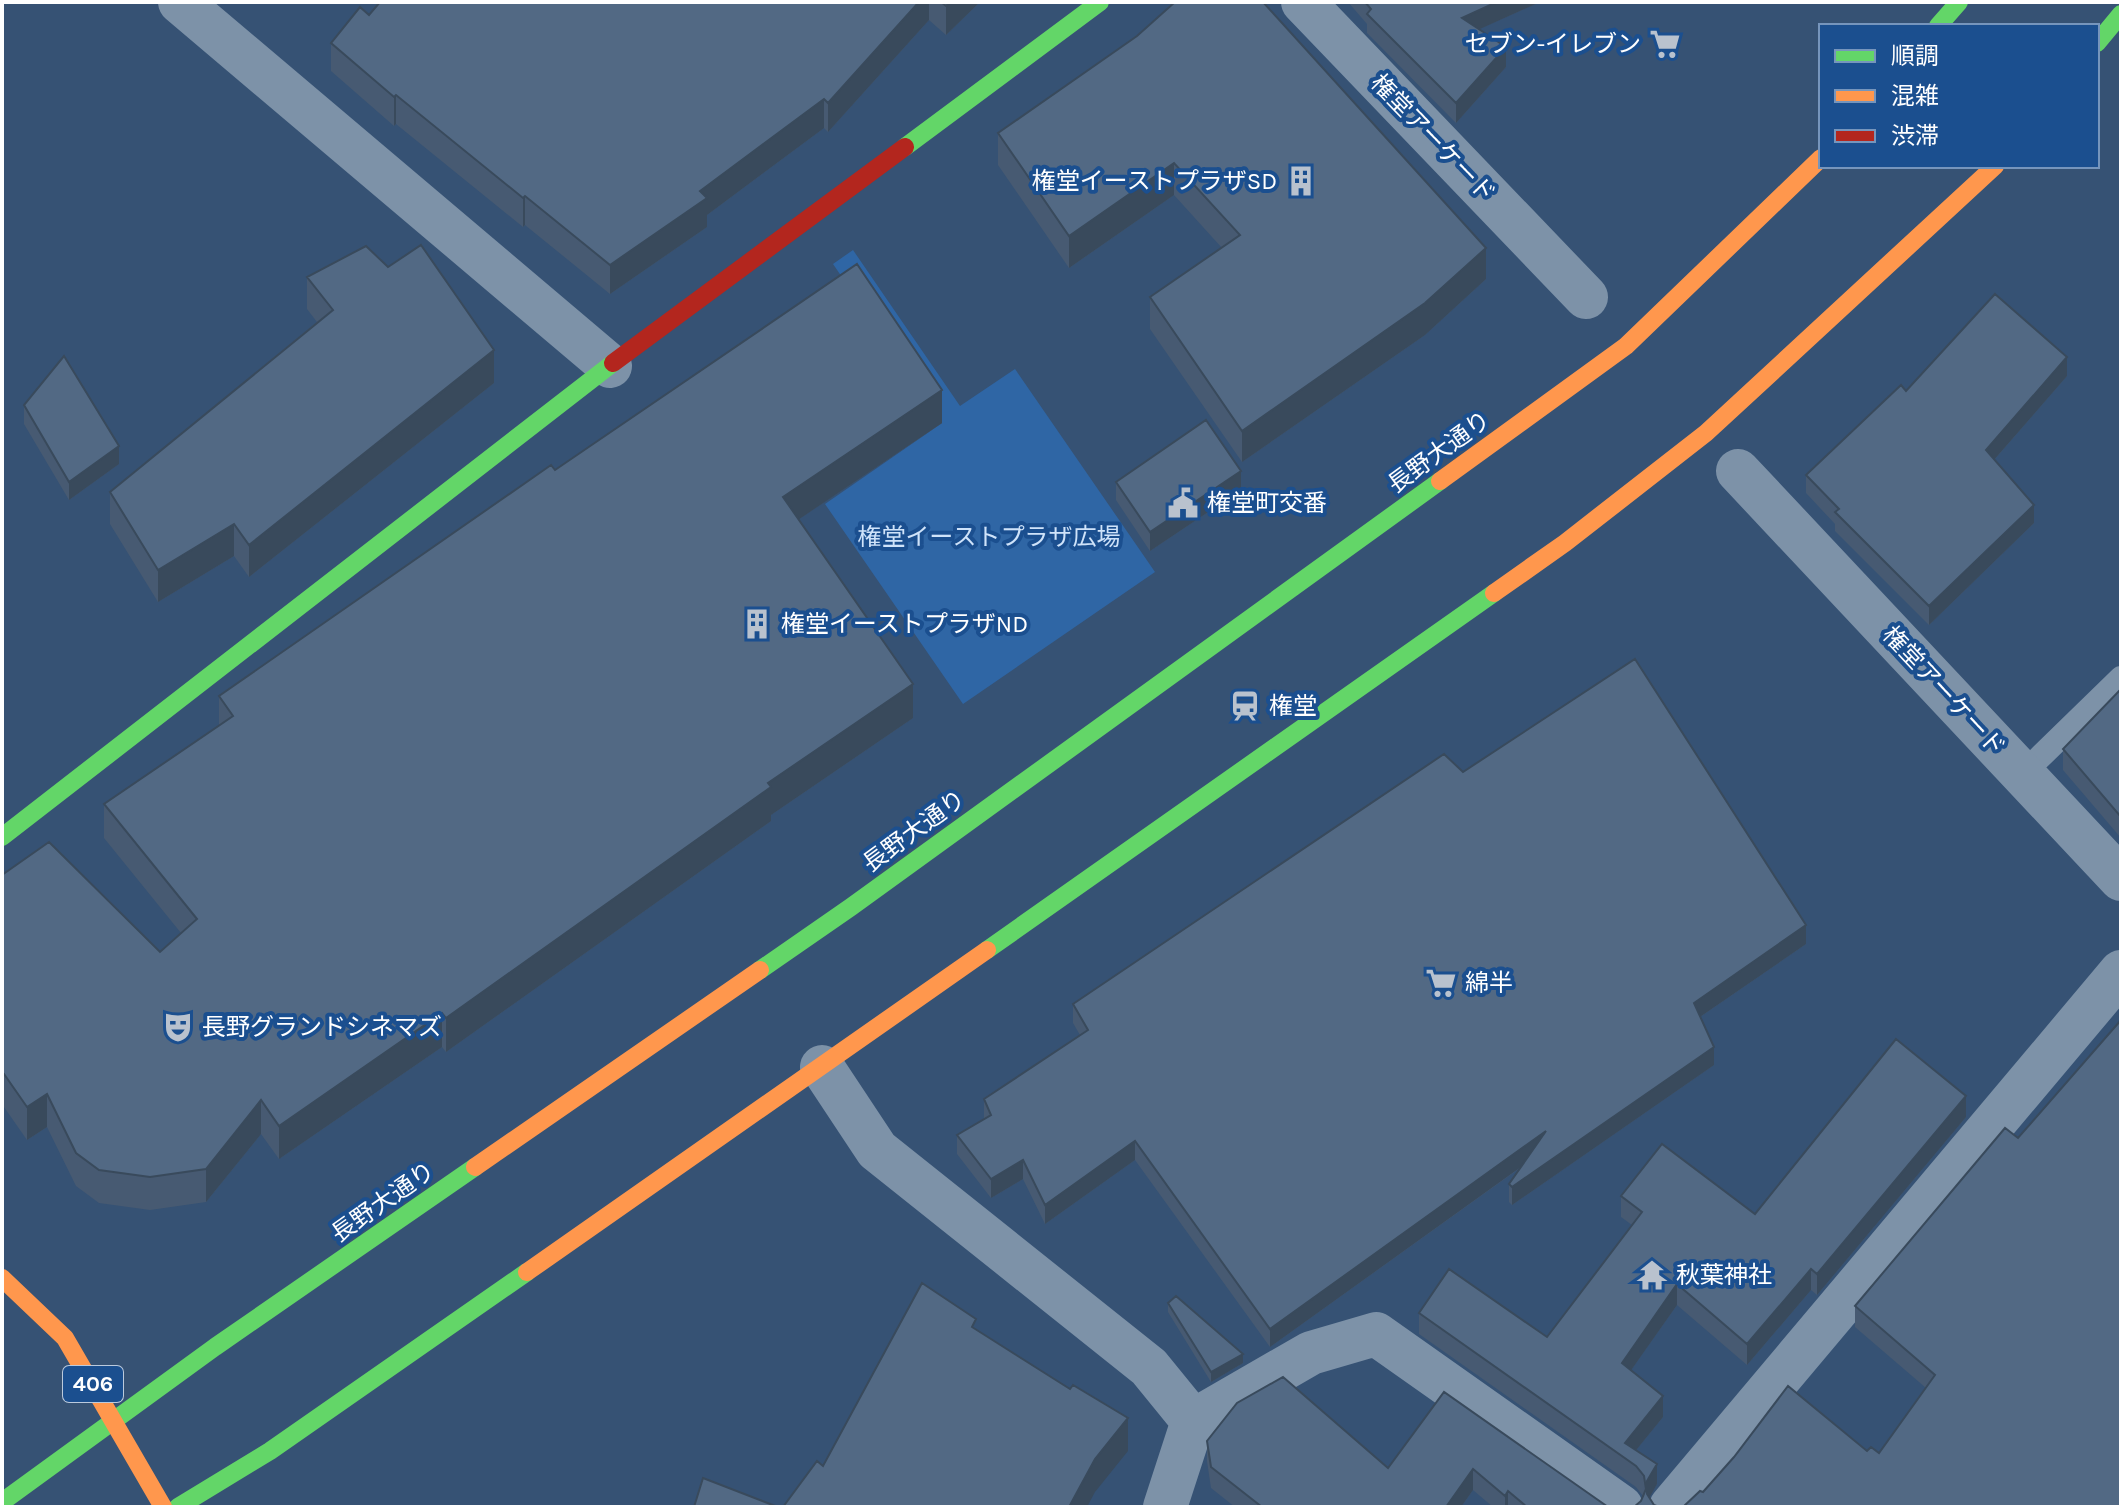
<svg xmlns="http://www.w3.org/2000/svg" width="2123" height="1509" font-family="Karla,'Noto Sans JP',sans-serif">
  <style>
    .green { fill: #2f66a5 }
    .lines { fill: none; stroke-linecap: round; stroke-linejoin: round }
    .lane { stroke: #7d92a8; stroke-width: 24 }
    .street { stroke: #7d92a8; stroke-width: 44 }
    .fast { stroke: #63d668; stroke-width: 18 }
    .slow { stroke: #ff974d; stroke-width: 18 }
    .jam { stroke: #b3261e; stroke-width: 18 }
    .wall { fill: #475a72 }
    .shaded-wall { fill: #394a5c }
    .building { fill: #526984; stroke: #394a5c; stroke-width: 2 }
    .labels { text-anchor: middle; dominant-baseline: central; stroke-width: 8; stroke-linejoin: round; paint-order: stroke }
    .shield { fill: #1b4f8f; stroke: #bbcadd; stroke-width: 2 }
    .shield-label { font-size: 22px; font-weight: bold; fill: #fff }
    .poi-label { font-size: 24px; fill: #fff; stroke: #1b4f8f; text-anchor: start }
    .street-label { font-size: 24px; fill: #fff; stroke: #1b4f8f }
    .park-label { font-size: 24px; fill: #cfe3fa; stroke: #1b4f8f }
  </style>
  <rect width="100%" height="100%" fill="#365274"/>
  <path class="green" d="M 853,250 L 960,406 L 1015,369 L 1155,572 L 963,704 L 825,504 L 942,423 L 833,264 Z"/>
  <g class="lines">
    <path class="lane" d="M 2039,758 L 2121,678"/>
    <path class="street" d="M 180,2 L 610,366
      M 1303,2 L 1586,297
      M 1738,471 L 2121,879
      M 822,1067 L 877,1150 L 1149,1367 L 1193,1421
      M 1165,1507 L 1193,1421 L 1311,1353 L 1376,1334 L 1621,1507
      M 1671,1507 L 2121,972"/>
    <path class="fast" d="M 1938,26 L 1959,2
      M 2097,43 L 2121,14
      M 905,147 L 1100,2
      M 2,837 L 613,363
      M 987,950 L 1494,593
      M 760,970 L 851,907 L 1440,481
      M 2,1502 L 215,1347 L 475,1167
      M 178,1507 L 270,1451 L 527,1272"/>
    <path class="slow" d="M 1440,481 L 1626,346 L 1821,158
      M 1494,593 L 1565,543 L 1706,433 L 1995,166
      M 475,1167 L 760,970
      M 527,1272 L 987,950
      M 2,1278 L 65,1338 L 163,1507"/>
    <path class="jam" d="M 613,363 L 905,147"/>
  </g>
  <path class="wall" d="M 380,2 L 980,2 L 946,35 L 929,20 L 828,132 L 824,128 L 707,215 L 707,227 L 610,294 L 525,225 L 523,227 L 396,124 L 394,126 L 331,71 L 331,43 L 369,15 Z
    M 1348,2 L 1540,2 L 1479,29 L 1506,67 L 1456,123 L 1367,33 L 1367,24 Z
    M 1137,36 L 1486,279 L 1425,335 L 1242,462 L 1150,329 L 1150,297 L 1222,248 L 1174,195 L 1069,268 L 998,165 L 998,133 Z
    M 307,277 L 494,383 L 249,577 L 234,556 L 158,602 L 110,524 L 110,492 L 317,322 L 307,309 Z
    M 2067,376 L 1994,460 L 2034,523 L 1929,625 L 1835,531 L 1835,524 L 1806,493 L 1806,475 L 1906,391 Z
    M 24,405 L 119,464 L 69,500 L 24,424 Z
    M 942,423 L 799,519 L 913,718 L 771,815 L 771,821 L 446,1052 L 442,1047 L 279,1159 L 261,1134 L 206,1202 L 150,1210 L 99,1203 L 76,1186 L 47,1127 L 27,1140 L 4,1107 L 2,1109 L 2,875 L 160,952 L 181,933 L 104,838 L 104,804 L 219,725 L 219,696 L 555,470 Z
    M 1116,482 L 1241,490 L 1150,551 L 1116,500 Z
    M 2121,689 L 2121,838 L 2063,770 L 2063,749 Z
    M 1463,772 L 1806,944 L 1700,1017 L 1714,1065 L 1512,1205 L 1509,1202 L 1509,1184 L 1520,1168 L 1270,1347 L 1135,1160 L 1045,1224 L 1023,1179 L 991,1198 L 957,1154 L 957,1135 L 984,1119 L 984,1099 L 1080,1035 L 1073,1023 L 1073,1004 Z
    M 1966,1117 L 1817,1295 L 1811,1290 L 1747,1365 L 1677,1305 L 1631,1370 L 1663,1417 L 1636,1450 L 1657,1484 L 1649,1497 L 1654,1505 L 1641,1501 L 1643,1496 L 1636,1487 L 1419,1334 L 1419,1313 L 1547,1337 L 1632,1225 L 1621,1217 L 1621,1196 L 1755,1214 Z
    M 2018,1138 L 2121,1507 L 1703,1492 L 1867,1451 L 1879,1453 L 1926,1388 L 1855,1327 L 1855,1306 Z
    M 1168,1303 L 1243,1363 L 1211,1382 L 1168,1312 Z
    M 1444,1392 L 1608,1507 L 1493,1507 L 1473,1490 L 1461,1507 L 1235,1507 L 1211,1488 L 1207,1461 L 1207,1441 L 1388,1468 Z"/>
  <path class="shaded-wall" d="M 919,2 L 929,2 L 929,20 L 828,132 L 828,103 Z
    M 950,2 L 980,2 L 946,35 L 946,6 Z
    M 1497,2 L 1540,2 L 1462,37 L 1462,18 Z
    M 1506,47 L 1506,67 L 1456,123 L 1456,103 Z
    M 396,95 L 396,124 L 394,126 L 394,97 Z
    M 824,99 L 824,128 L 707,215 L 707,227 L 610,294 L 610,265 L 700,191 Z
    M 1174,163 L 1174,195 L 1069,268 L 1069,236 Z
    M 525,196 L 525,225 L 523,227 L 523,198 Z
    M 1486,248 L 1486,279 L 1425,335 L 1242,462 L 1242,431 Z
    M 494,350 L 494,383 L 249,577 L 249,545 Z
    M 2067,357 L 2067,376 L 1986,469 L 1986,450 Z
    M 942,390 L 942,423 L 783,530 L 783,497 Z
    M 119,446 L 119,464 L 69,500 L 69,482 Z
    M 1241,471 L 1241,490 L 1150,551 L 1150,532 Z
    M 2034,505 L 2034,523 L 1929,625 L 1929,606 Z
    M 234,524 L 234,556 L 158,602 L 158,570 Z
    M 913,684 L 913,718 L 771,815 L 771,821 L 446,1052 L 446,1018 L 768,783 Z
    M 1806,925 L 1806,944 L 1694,1021 L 1694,1003 Z
    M 442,1013 L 442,1047 L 279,1159 L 279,1126 Z
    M 1714,1047 L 1714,1065 L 1512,1205 L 1512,1187 Z
    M 4,1074 L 4,1107 L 2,1109 L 2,1075 Z
    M 47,1094 L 47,1127 L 27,1140 L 27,1107 Z
    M 1966,1096 L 1966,1117 L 1817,1295 L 1817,1274 Z
    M 261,1100 L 261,1134 L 206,1202 L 206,1169 Z
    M 1546,1131 L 1546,1149 L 1270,1347 L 1270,1329 Z
    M 1135,1141 L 1135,1160 L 1045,1224 L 1045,1205 Z
    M 1023,1160 L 1023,1179 L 991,1198 L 991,1179 Z
    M 1811,1269 L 1811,1290 L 1747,1365 L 1747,1344 Z
    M 1677,1284 L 1677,1305 L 1622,1383 L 1622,1363 Z
    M 1243,1354 L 1243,1363 L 1211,1382 L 1211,1372 Z
    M 1663,1396 L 1663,1417 L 1628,1460 L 1625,1443 Z
    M 1128,1418 L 1128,1451 L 1095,1492 L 1087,1507 L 1069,1507 L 1095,1459 Z
    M 1657,1464 L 1657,1484 L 1647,1502 L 1647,1481 Z
    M 1473,1469 L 1473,1490 L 1461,1507 L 1446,1507 Z
    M 1508,1491 L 1508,1507 L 1505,1507 L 1505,1496 Z"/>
  <path class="building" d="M 380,2 L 919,2 L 828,103 L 824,99 L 700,191 L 707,198 L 610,265 L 525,196 L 523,198 L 396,95 L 394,97 L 331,43 L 360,7 L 369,15 Z
    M 941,2 L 950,2 L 946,6 Z
    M 1175,2 L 1263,2 L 1486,248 L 1425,303 L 1242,431 L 1150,297 L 1240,235 L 1174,163 L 1069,236 L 998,133 L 1137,36 Z
    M 1365,2 L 1497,2 L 1462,18 L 1506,47 L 1456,103 L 1367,14 L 1371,9 Z
    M 421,245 L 494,350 L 249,545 L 234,524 L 158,570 L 110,492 L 333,310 L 307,277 L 366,246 L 388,267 Z
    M 857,264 L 942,390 L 783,497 L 913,684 L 768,783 L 771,787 L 446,1018 L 442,1013 L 279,1126 L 261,1100 L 206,1169 L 150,1177 L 99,1170 L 76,1153 L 47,1094 L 27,1107 L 4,1074 L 2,1075 L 2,875 L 49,842 L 160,952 L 197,919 L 104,804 L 233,716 L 219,696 L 551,465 L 555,470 Z
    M 1995,294 L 2067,357 L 1986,450 L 2034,505 L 1929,606 L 1835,512 L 1839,509 L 1806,475 L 1901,385 L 1906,391 Z
    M 64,356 L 119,446 L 69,482 L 24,405 Z
    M 1206,420 L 1241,471 L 1150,532 L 1116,482 Z
    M 1635,659 L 1806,925 L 1694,1003 L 1714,1047 L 1512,1187 L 1509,1184 L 1546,1131 L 1270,1329 L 1135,1141 L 1045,1205 L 1023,1160 L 991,1179 L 957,1135 L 991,1115 L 984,1099 L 1088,1030 L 1073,1004 L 1444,754 L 1463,772 Z
    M 2121,689 L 2121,817 L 2063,749 Z
    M 2121,1020 L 2121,1507 L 1683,1507 L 1700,1491 L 1703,1492 L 1734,1457 L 1788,1386 L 1867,1451 L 1871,1447 L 1879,1453 L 1935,1375 L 1855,1306 L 2005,1128 L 2018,1138 Z
    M 1896,1039 L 1966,1096 L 1817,1274 L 1811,1269 L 1747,1344 L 1677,1284 L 1622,1363 L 1663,1396 L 1625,1443 L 1657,1464 L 1647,1481 L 1647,1494 L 1654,1505 L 1659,1507 L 1634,1507 L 1641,1501 L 1646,1489 L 1644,1476 L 1636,1466 L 1419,1313 L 1449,1269 L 1547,1337 L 1642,1212 L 1621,1196 L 1662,1144 L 1755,1214 Z
    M 922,1283 L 976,1319 L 972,1327 L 1070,1389 L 1073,1385 L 1128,1418 L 1095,1459 L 1069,1507 L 783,1507 L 817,1461 L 823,1466 Z
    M 1176,1296 L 1243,1354 L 1211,1372 L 1168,1303 Z
    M 1283,1377 L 1388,1468 L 1444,1392 L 1608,1507 L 1527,1507 L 1508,1491 L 1505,1496 L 1473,1469 L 1446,1507 L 1262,1507 L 1211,1467 L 1207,1441 L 1237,1403 Z
    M 703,1478 L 778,1507 L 694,1507 Z"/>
  <defs>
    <g id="supermarket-bare" transform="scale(2.4)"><path d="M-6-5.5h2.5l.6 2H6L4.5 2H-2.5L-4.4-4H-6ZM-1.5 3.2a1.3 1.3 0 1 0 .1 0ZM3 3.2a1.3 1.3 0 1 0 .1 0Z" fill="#b9c2ce" stroke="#1b4f8f" stroke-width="2.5" paint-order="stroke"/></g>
    <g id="building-bare" transform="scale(2.4)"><path d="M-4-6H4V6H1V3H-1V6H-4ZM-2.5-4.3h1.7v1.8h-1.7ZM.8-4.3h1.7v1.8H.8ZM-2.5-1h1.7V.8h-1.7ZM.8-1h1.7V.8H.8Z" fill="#b9c2ce" stroke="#1b4f8f" stroke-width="2.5" paint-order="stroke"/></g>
    <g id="civic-bare" transform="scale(2.4)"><path d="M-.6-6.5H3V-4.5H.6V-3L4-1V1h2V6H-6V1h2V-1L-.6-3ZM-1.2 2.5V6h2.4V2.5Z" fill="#b9c2ce" stroke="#1b4f8f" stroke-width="2.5" paint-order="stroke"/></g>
    <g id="station-bare" transform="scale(2.4)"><path d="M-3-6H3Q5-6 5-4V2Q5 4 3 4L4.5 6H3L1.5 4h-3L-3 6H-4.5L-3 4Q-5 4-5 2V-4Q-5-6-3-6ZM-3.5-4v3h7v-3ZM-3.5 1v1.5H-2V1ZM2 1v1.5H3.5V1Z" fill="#b9c2ce" stroke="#1b4f8f" stroke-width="2.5" paint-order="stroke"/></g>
    <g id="theatre-bare" transform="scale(2.4)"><path d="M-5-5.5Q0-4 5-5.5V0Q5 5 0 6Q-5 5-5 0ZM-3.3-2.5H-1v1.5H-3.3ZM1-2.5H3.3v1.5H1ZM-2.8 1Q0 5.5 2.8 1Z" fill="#b9c2ce" stroke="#1b4f8f" stroke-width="2.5" paint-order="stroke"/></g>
    <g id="temple-bare" transform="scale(2.4)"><path d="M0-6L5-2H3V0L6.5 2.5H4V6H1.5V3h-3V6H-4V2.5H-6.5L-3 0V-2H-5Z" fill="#b9c2ce" stroke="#1b4f8f" stroke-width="2.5" paint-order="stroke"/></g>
  </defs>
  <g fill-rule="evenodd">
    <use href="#supermarket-bare" x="1665" y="44"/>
    <use href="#building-bare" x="1301" y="181"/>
    <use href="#civic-bare" x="1183" y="503"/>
    <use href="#building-bare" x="757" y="624"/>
    <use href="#station-bare" x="1245" y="706"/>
    <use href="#supermarket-bare" x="1441" y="983"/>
    <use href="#theatre-bare" x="178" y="1027"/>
    <use href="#temple-bare" x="1652" y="1275"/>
  </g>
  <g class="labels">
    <rect class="shield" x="63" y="1366" width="60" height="36" rx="6"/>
    <g class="shield-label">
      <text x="93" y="1384">406</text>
    </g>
    <g class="poi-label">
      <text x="1641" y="44" text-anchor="end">セブン-イレブン</text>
      <text x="1277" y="181" text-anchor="end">権堂イーストプラザSD</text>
      <text x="1207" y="503">権堂町交番</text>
      <text x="781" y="624">権堂イーストプラザND</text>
      <text x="1269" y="706">権堂</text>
      <text x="1465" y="983">綿半</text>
      <text x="202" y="1027">長野グランドシネマズ</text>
      <text x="1676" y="1275">秋葉神社</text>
    </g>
    <g class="street-label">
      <text transform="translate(1433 138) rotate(46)">権堂アーケード</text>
      <text transform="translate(1439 452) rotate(-36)">長野大通り</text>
      <text transform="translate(1944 691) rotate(47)">権堂アーケード</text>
      <text transform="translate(914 831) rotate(-36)">長野大通り</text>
      <text transform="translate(383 1202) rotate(-35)">長野大通り</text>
    </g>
    <g class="park-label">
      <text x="989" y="537">権堂イーストプラザ広場</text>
    </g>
  </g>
  <rect width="2123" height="1509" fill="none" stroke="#ffffff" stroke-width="8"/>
  <rect x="1819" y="24" width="280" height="144" fill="#1b4f8f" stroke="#7695bc" stroke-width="2"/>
  <rect x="1835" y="50" width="40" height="12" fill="#63d668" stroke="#7695bc" stroke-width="2"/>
  <text x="1891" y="64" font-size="24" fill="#ffffff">順調</text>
  <rect x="1835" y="90" width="40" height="12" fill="#ff974d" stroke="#7695bc" stroke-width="2"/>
  <text x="1891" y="104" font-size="24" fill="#ffffff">混雑</text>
  <rect x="1835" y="130" width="40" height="12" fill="#b3261e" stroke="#7695bc" stroke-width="2"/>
  <text x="1891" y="144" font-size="24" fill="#ffffff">渋滞</text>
</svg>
